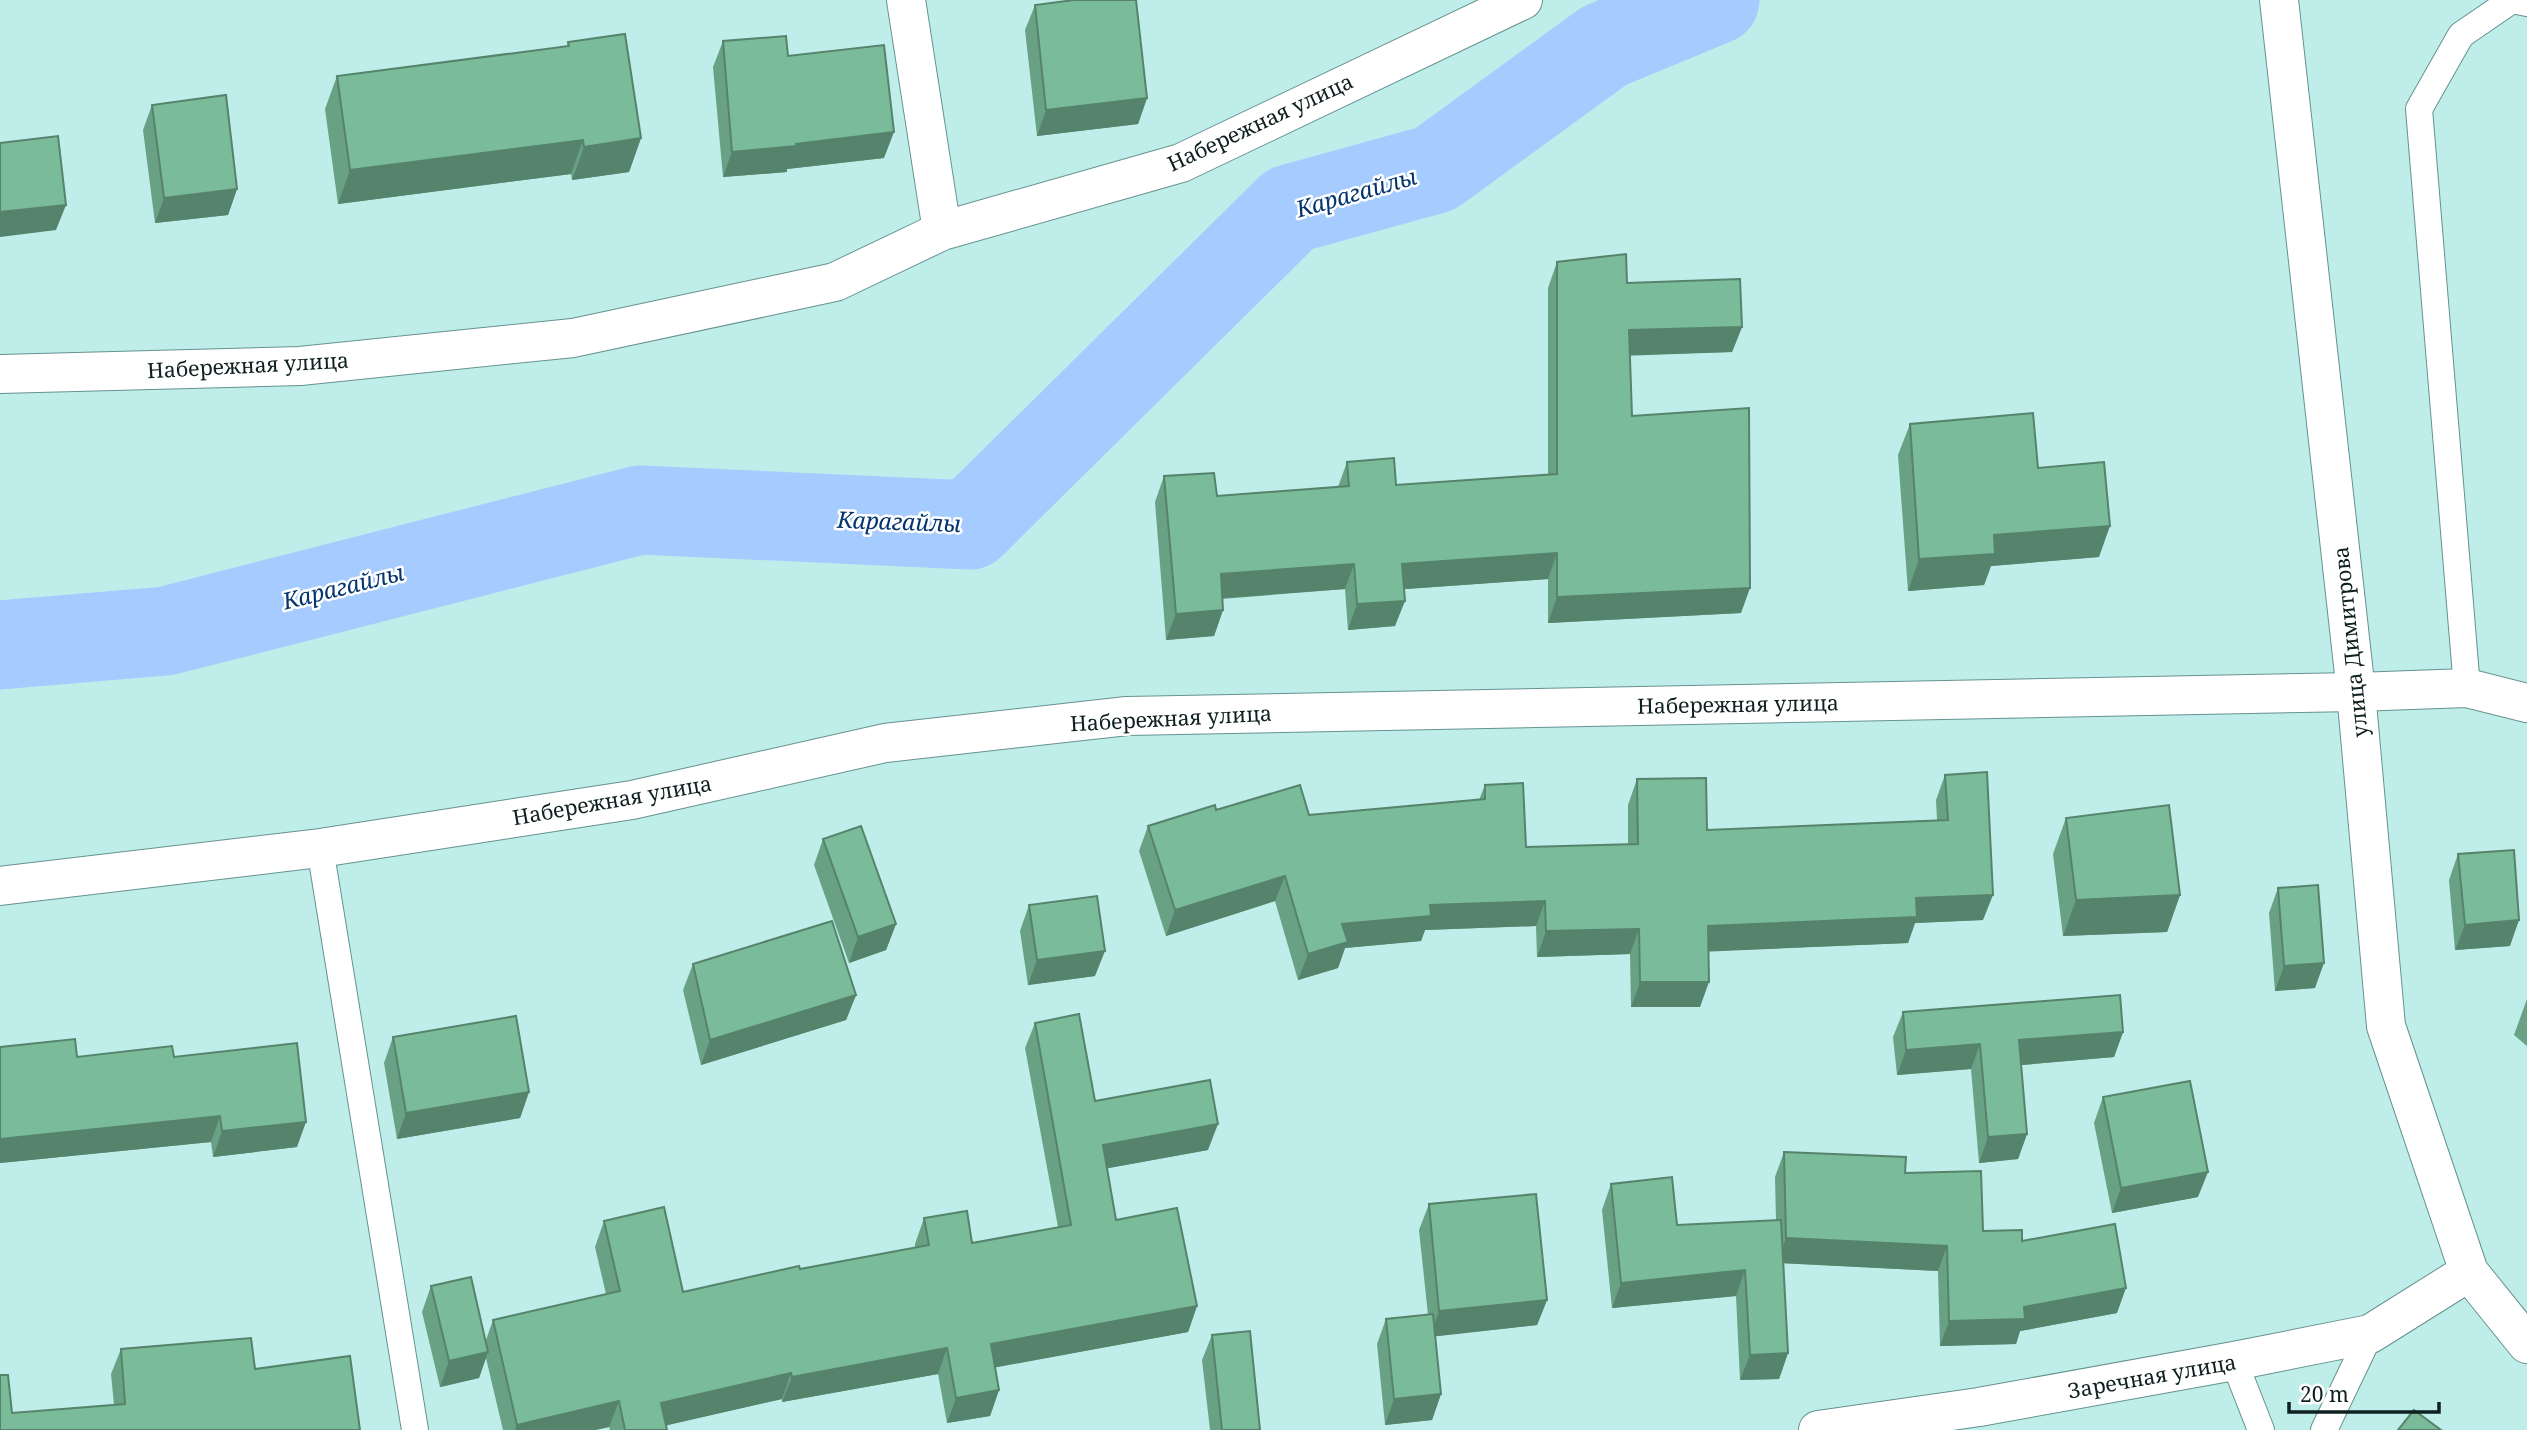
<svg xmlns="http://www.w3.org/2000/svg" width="2527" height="1430" font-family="'Noto Serif',serif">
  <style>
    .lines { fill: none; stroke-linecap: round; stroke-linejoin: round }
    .river { stroke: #a6cbfe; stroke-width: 89 }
    .service-casing { stroke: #669290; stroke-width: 28 }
    .minor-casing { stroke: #669290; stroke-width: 40 }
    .secondary-casing { stroke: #669290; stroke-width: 40 }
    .service { stroke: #fff; stroke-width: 26 }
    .minor { stroke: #fff; stroke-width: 38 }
    .secondary { stroke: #fff; stroke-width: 38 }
    .wall { fill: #69a184 }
    .shaded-wall { fill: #55836b }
    .building { fill: #7abb99; stroke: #55836b; stroke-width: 2 }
    .labels { text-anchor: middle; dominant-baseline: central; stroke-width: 5; stroke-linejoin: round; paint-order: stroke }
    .street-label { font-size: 21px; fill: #0e201f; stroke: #fff }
    .water-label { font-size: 23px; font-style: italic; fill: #04356f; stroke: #fff }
  </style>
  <rect width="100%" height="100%" fill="#beedea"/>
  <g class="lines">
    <path class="river" d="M 0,645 L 166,631 L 640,510 L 970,525 L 1290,209 L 1435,169 L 1604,46 L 1715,0"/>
    <g class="service-casing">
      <path id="service" d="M 2467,688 L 2419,109 L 2461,35 L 2512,0 L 2527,3
        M 320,848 L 415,1430
        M 2234,1361 L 2261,1430
        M 2324,1430 L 2370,1334"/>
    </g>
    <g class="minor-casing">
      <path id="minor" d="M 906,0 L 942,231
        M 0,374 L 300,366 L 573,338 L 835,282 L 942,231 L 1181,163 L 1523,0
        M 0,886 L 320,848 L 632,800 L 885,743 L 1127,716 L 2356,692 L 2467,688 L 2527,703
        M 1818,1430 L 1979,1407 L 2234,1361 L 2370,1334 L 2469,1272"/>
    </g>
    <g class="secondary-casing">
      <path id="secondary" d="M 2279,0 L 2356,692 L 2386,1026 L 2469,1272 L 2527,1344"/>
    </g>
    <use href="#service" class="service"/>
    <use href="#minor" class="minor"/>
    <use href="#secondary" class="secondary"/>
  </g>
  <path class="wall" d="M 1035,5 L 1147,98 L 1138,124 L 1037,136 L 1025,30 Z
    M 723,41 L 884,158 L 787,169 L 787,172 L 723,177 L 713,67 Z
    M 568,42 L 641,138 L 629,172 L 572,180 L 571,174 L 338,204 L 325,109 L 337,76 L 567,46 Z
    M 152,105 L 237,189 L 228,215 L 155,223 L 143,130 Z
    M 1557,262 L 1627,283 L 1742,327 L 1732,352 L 1630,355 L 1632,416 L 1741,613 L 1548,623 L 1548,579 L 1404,589 L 1395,626 L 1348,630 L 1345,589 L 1222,599 L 1223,610 L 1214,636 L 1166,640 L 1155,502 L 1164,476 L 1217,496 L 1338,487 L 1347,462 L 1396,485 L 1548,475 L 1548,288 Z
    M 1910,424 L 2038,468 L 2099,557 L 1991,566 L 1984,585 L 1908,591 L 1898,455 Z
    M 1945,775 L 1983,920 L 1915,923 L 1908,943 L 1709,951 L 1700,1007 L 1631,1007 L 1630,954 L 1537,957 L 1536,926 L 1425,930 L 1421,941 L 1345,948 L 1338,968 L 1298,980 L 1275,901 L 1166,936 L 1139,851 L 1148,826 L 1216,810 L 1309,815 L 1479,800 L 1485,785 L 1526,847 L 1628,844 L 1628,805 L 1637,779 L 1707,830 L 1937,820 L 1936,800 Z
    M 2066,818 L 2180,895 L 2167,932 L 2063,936 L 2053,854 Z
    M 823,839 L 896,924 L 886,950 L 849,963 L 814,865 Z
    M 2458,854 L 2510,946 L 2455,950 L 2449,880 Z
    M 2278,888 L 2315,988 L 2275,991 L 2269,913 Z
    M 1029,905 L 1095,976 L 1028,985 L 1020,931 Z
    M 693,964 L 856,995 L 846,1020 L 701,1065 L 683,990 Z
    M 2527,999 L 2527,1046 L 2514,1035 Z
    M 1903,1012 L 2123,1032 L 2114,1057 L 2021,1065 L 2027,1134 L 2018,1159 L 1979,1163 L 1971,1069 L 1897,1075 L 1893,1037 Z
    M 1035,1023 L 1095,1101 L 1208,1150 L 1107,1168 L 1116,1220 L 1197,1306 L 1188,1332 L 995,1367 L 999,1390 L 990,1416 L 947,1423 L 938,1374 L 782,1402 L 782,1399 L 666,1425 L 667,1430 L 610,1430 L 609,1427 L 595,1430 L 503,1430 L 486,1358 L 479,1378 L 440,1387 L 422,1312 L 431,1286 L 486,1340 L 493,1320 L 606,1294 L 595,1247 L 604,1221 L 683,1292 L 800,1269 L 915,1248 L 915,1244 L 924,1218 L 972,1243 L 1058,1227 L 1025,1048 Z
    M 393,1037 L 529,1092 L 520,1118 L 397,1139 L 384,1063 Z
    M 0,1047 L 77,1057 L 174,1057 L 297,1147 L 213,1157 L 211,1142 L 0,1163 Z
    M 2103,1097 L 2198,1197 L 2112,1213 L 2094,1123 Z
    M 1784,1152 L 1905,1173 L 1983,1231 L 2022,1241 L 2117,1313 L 2020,1331 L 2016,1344 L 1940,1346 L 1938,1271 L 1783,1263 L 1788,1353 L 1779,1379 L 1740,1380 L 1736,1296 L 1612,1308 L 1602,1210 L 1611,1184 L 1677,1225 L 1776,1220 L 1775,1177 Z
    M 1429,1204 L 1547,1300 L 1537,1325 L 1435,1336 L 1441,1394 L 1432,1420 L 1385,1425 L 1377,1344 L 1386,1319 L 1428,1315 L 1419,1230 Z
    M 1212,1335 L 1260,1430 L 1210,1430 L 1202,1360 Z
    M 121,1349 L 255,1369 L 360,1430 L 12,1413 L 114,1405 L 111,1374 Z"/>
  <path class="shaded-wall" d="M 1147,98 L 1138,124 L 1037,136 L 1046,110 Z
    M 894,132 L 884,158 L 787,169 L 787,172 L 723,177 L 732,152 Z
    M 641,138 L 629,172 L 572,180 L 584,147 Z
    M 583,140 L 571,174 L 338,204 L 350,170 Z
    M 237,189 L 228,215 L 155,223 L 164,198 Z
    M 66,205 L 56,230 L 0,237 L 0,212 Z
    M 1742,327 L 1732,352 L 1619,356 L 1629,330 Z
    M 2110,526 L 2099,557 L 1991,566 L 1984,585 L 1908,591 L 1919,559 L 1994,535 Z
    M 1557,553 L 1548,579 L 1393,590 L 1402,564 Z
    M 1354,564 L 1345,589 L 1211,599 L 1221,574 Z
    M 1750,588 L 1741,613 L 1548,623 L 1557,597 Z
    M 1405,601 L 1395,626 L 1348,630 L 1357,604 Z
    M 1223,610 L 1214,636 L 1166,640 L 1176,614 Z
    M 1285,876 L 1275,901 L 1166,936 L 1175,910 Z
    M 1993,895 L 1983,920 L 1915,923 L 1908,943 L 1699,952 L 1708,926 L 1916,898 Z
    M 2180,895 L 2167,932 L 2063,936 L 2076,900 Z
    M 1545,901 L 1536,926 L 1425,930 L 1421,941 L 1345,948 L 1338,968 L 1298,980 L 1308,954 L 1342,924 L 1430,905 Z
    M 2519,920 L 2510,946 L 2455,950 L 2465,925 Z
    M 896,924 L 886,950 L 849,963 L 858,937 Z
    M 1639,929 L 1630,954 L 1537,957 L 1546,931 Z
    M 1105,951 L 1095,976 L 1028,985 L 1037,960 Z
    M 2324,963 L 2315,988 L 2275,991 L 2284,966 Z
    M 1640,982 L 1709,982 L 1700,1007 L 1631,1007 Z
    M 856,995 L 846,1020 L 701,1065 L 710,1040 Z
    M 2123,1032 L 2114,1057 L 2010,1066 L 2019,1040 Z
    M 1980,1044 L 1971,1069 L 1897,1075 L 1906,1050 Z
    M 529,1092 L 520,1118 L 397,1139 L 406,1113 Z
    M 220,1116 L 211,1142 L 0,1163 L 0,1139 Z
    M 306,1122 L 297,1147 L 213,1157 L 222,1131 Z
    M 1218,1124 L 1208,1150 L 1093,1171 L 1103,1145 Z
    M 2027,1134 L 2018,1159 L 1979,1163 L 1988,1137 Z
    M 2208,1172 L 2198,1197 L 2112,1213 L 2121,1188 Z
    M 1786,1238 L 1947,1246 L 1938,1271 L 1777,1263 Z
    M 1745,1270 L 1736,1296 L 1612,1308 L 1621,1283 Z
    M 2126,1288 L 2117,1313 L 2020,1331 L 2016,1344 L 1940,1346 L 1949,1321 Z
    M 1547,1300 L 1537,1325 L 1430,1337 L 1439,1311 Z
    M 1197,1306 L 1188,1332 L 982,1370 L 991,1344 Z
    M 947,1348 L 938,1374 L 782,1402 L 792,1377 Z
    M 488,1352 L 479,1378 L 440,1387 L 449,1361 Z
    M 1788,1353 L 1779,1379 L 1740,1380 L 1750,1355 Z
    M 791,1373 L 782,1399 L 651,1429 L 661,1403 Z
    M 999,1390 L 990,1416 L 947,1423 L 956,1398 Z
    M 1441,1394 L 1432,1420 L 1385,1425 L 1394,1399 Z
    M 619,1401 L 609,1427 L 595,1430 L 515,1430 L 517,1425 Z"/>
  <path class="building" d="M 1074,0 L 1136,0 L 1147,98 L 1046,110 L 1035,5 Z
    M 625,34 L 641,138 L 584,147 L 583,140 L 350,170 L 337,76 L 569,46 L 568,42 Z
    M 786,36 L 788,56 L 884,45 L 894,132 L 796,144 L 796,146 L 732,152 L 723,41 Z
    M 226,95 L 237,189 L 164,198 L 152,105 Z
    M 58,136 L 66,205 L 0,212 L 0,143 Z
    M 1626,254 L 1627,283 L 1740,279 L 1742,327 L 1629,330 L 1632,416 L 1749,408 L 1750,588 L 1557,597 L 1557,553 L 1402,564 L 1405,601 L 1357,604 L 1354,564 L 1221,574 L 1223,610 L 1176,614 L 1164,476 L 1214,473 L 1217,496 L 1349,486 L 1347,462 L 1394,458 L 1396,485 L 1557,474 L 1557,262 Z
    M 2033,413 L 2038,468 L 2104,462 L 2110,526 L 1994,535 L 1995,554 L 1919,559 L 1910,424 Z
    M 1987,772 L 1993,895 L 1916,898 L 1917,917 L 1708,926 L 1709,982 L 1640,982 L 1639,929 L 1546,931 L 1545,901 L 1430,905 L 1431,916 L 1342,924 L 1348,942 L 1308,954 L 1285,876 L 1175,910 L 1148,826 L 1215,805 L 1216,810 L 1300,785 L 1309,815 L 1485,799 L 1485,785 L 1523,783 L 1526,847 L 1638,844 L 1637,779 L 1706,778 L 1707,830 L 1948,820 L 1945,775 Z
    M 2169,805 L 2180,895 L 2076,900 L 2066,818 Z
    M 861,826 L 896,924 L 858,937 L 823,839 Z
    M 2514,850 L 2519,920 L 2465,925 L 2458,854 Z
    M 2318,885 L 2324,963 L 2284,966 L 2278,888 Z
    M 1097,896 L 1105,951 L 1037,960 L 1029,905 Z
    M 832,921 L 856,995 L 710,1040 L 693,964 Z
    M 2120,995 L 2123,1032 L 2019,1040 L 2027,1134 L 1988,1137 L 1980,1044 L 1906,1050 L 1903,1012 Z
    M 1079,1014 L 1095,1101 L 1210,1080 L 1218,1124 L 1103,1145 L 1116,1220 L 1177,1208 L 1197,1306 L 991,1344 L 999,1390 L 956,1398 L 947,1348 L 792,1377 L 791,1373 L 661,1403 L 667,1430 L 625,1430 L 619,1401 L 517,1425 L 493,1320 L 620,1291 L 604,1221 L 664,1207 L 683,1292 L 799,1266 L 800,1269 L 929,1245 L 924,1218 L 967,1211 L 972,1243 L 1071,1225 L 1035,1023 Z
    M 516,1016 L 529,1092 L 406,1113 L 393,1037 Z
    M 75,1039 L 77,1057 L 172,1046 L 174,1057 L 297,1043 L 306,1122 L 222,1131 L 220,1116 L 0,1139 L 0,1047 Z
    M 2190,1081 L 2208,1172 L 2121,1188 L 2103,1097 Z
    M 1784,1152 L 1906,1157 L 1905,1173 L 1981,1171 L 1983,1231 L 2022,1230 L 2022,1241 L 2115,1224 L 2126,1288 L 2024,1307 L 2025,1319 L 1949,1321 L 1947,1246 L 1786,1238 Z
    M 1672,1177 L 1677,1225 L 1781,1220 L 1788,1353 L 1750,1355 L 1745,1270 L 1621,1283 L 1611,1184 Z
    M 1536,1194 L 1547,1300 L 1439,1311 L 1429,1204 Z
    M 471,1277 L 488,1352 L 449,1361 L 431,1286 Z
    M 1433,1314 L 1441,1394 L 1394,1399 L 1386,1319 Z
    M 1250,1331 L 1260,1430 L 1222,1430 L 1212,1335 Z
    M 251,1338 L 255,1369 L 350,1356 L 360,1430 L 0,1430 L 0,1375 L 8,1375 L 12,1413 L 125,1404 L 121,1349 Z
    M 2414,1410 L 2441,1430 L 2398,1430 Z"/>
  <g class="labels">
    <g class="street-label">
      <text transform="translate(1260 122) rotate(-25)">Набережная улица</text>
      <text transform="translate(248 365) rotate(-3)">Набережная улица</text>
      <text transform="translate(2350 642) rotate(-96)">улица Димитрова</text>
      <text transform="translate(1738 704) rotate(-1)">Набережная улица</text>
      <text transform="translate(1171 718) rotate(-3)">Набережная улица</text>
      <text transform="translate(612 800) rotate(-10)">Набережная улица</text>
      <text transform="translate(2152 1376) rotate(-10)">Заречная улица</text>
    </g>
    <g class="water-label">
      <text transform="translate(1356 192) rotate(-16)">Карагайлы</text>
      <text transform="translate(899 521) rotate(2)">Карагайлы</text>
      <text transform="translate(343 586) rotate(-14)">Карагайлы</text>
    </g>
  </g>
  <path d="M2289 1402v10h150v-10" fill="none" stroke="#0e201f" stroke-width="3.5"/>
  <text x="2300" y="1402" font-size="21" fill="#0e201f" stroke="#ffffff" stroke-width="5" paint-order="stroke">20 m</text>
</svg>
